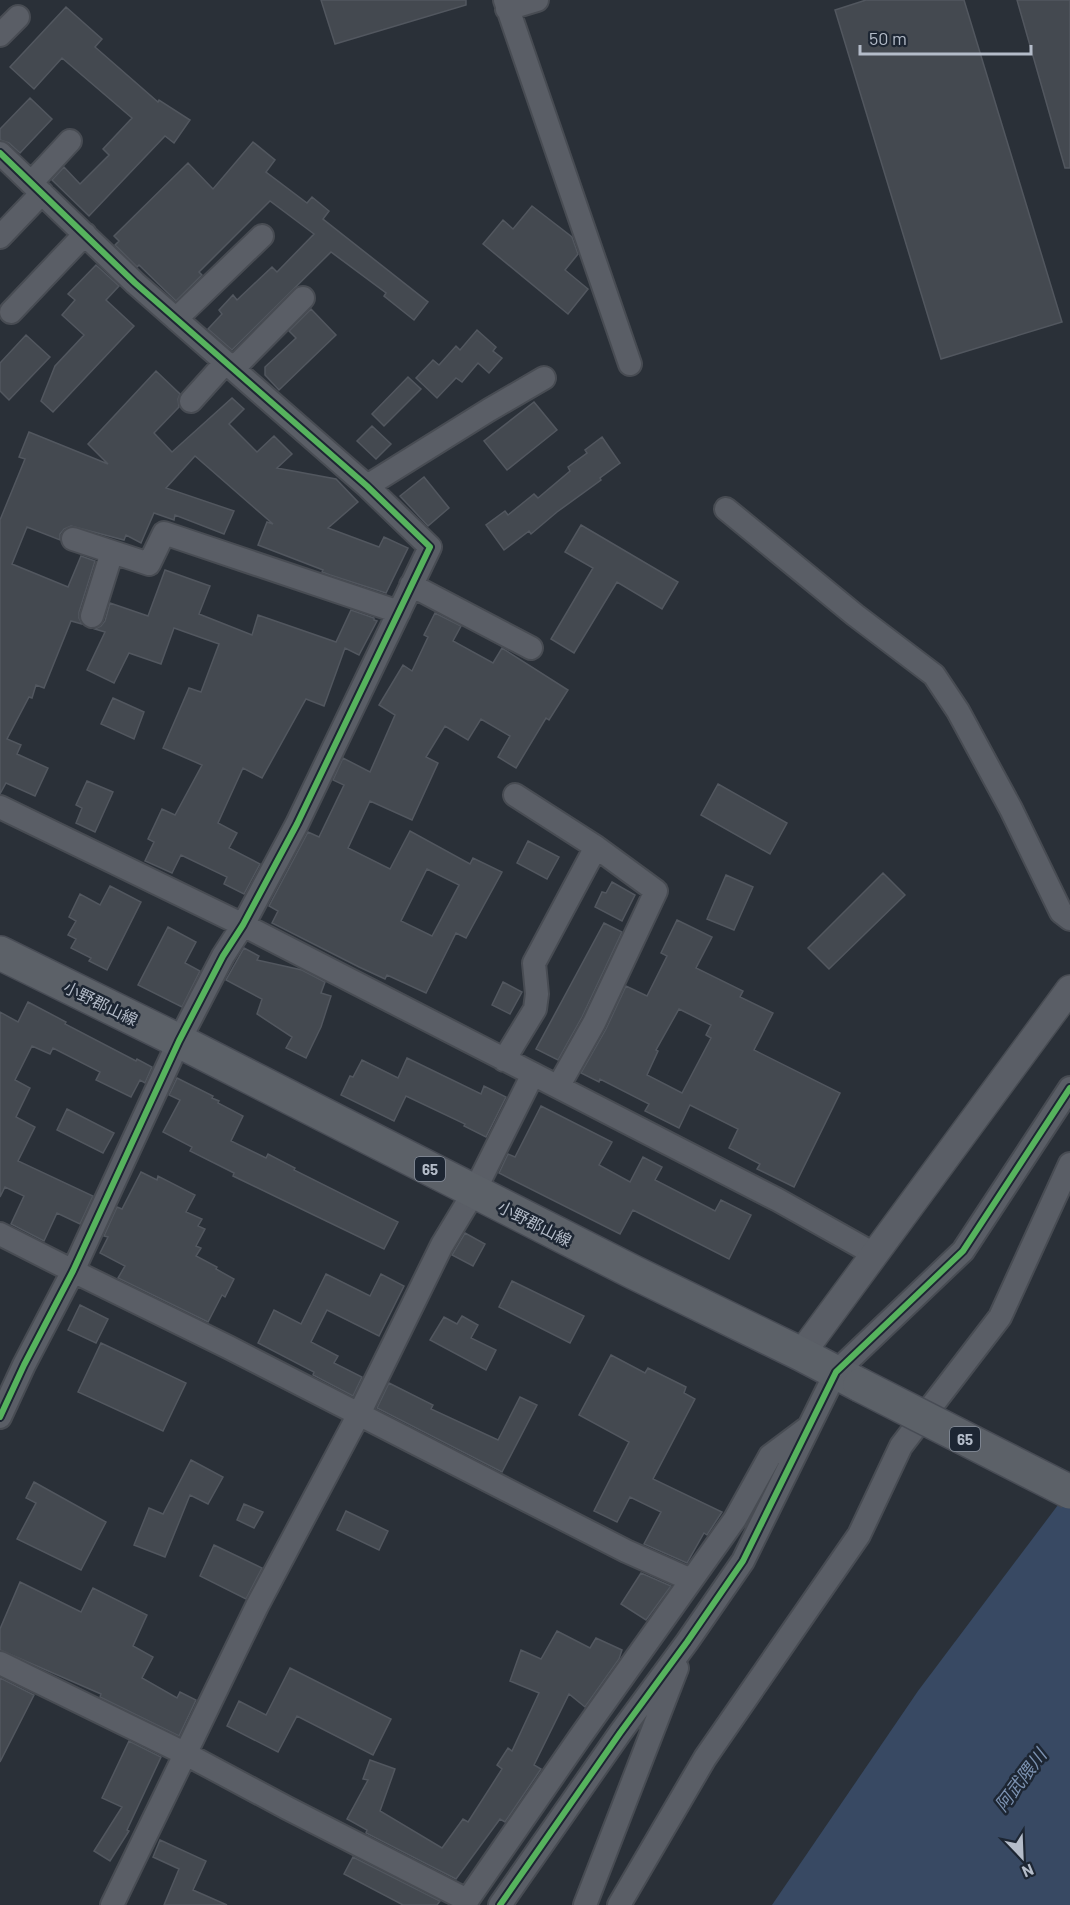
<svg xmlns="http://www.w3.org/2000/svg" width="1070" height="1905" font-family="Barlow,'Noto Sans JP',sans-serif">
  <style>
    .water { fill: #384963 }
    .building { fill: #444950; stroke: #52575f; stroke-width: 1.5; fill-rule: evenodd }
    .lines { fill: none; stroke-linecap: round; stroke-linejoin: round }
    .minor-casing { stroke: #484c53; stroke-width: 26 }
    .tertiary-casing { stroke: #484c53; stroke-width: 30 }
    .primary-casing { stroke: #484c55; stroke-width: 36 }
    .minor { stroke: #5a5e66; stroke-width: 22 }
    .tertiary { stroke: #5a5e66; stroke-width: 27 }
    .primary { stroke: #5c6168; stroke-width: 33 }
    .primary-bridge-casing { stroke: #484c55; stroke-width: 36; stroke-linecap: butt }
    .primary-bridge { stroke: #5c6168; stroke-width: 33 }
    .cycleway-casing { stroke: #1d2633; stroke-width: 10 }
    .cycleway { stroke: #56b35d; stroke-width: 6 }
    .labels { text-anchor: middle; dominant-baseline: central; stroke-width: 5; stroke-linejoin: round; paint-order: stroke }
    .shield { fill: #1d2633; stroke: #878f9c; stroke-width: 1.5 }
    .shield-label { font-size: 15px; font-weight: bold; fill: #b4bcc9 }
    .street-label { font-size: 16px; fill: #b4bcc9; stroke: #1d2633 }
    .water-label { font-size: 18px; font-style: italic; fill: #7c92b1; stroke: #1d2633 }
  </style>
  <rect width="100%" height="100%" fill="#2a3038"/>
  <path class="water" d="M 1070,1489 L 1070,1905 L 772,1905 L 918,1691 Z"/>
  <path class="building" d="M 321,0 L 466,0 L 466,5 L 335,44 Z
    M 866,0 L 964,0 L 1062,322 L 941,359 L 835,10 Z
    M 1017,0 L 1070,0 L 1070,168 L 1065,168 Z
    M 66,7 L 102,39 L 95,47 L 158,102 L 159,100 L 190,120 L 174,143 L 165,136 L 89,216 L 52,180 L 64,167 L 80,184 L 109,155 L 103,149 L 132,118 L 62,58 L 34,89 L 10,67 Z
    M 30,98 L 52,119 L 20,153 L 9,143 L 0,140 L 0,129 Z
    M 253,142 L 275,160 L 266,172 L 307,203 L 312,197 L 329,211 L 323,219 L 428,302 L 414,320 L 384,296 L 386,293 L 331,252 L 232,350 L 208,329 L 222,314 L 219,310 L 233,295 L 237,300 L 272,267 L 277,272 L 314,234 L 270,201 L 199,272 L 202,275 L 176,301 L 139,265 L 137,267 L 115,245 L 119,241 L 114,236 L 188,163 L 213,189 Z
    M 532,206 L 572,237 L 578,254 L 565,270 L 588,289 L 568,314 L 483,244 L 503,220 L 513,229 Z
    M 96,265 L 119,286 L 106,300 L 134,326 L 53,412 L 41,401 L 55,366 L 84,335 L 62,315 L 75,300 L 68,294 Z
    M 311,309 L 336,335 L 279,390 L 265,375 L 265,367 L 296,338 L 289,331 Z
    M 477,330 L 496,347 L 493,351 L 502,358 L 489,373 L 478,363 L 462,382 L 456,378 L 437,398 L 416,378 L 433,360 L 439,365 L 456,346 L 460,350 Z
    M 26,335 L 50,357 L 9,400 L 0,391 L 0,363 Z
    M 156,371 L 180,394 L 178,399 L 179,407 L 154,433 L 172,452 L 232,398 L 244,409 L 229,424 L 257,452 L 274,436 L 292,454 L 277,468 L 336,479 L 358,502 L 328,528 L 379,547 L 384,537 L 408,548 L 386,593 L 330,575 L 322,572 L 323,570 L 258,545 L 267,522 L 273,524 L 195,456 L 166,488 L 234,511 L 224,534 L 175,515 L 174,520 L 154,513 L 141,543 L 126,535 L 124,540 L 71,526 L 64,529 L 60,534 L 60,540 L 27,527 L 12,564 L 68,587 L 81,556 L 95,561 L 79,612 L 79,618 L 82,624 L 71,621 L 44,688 L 36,685 L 32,698 L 29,697 L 7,739 L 21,745 L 17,754 L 48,768 L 35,796 L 6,783 L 0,794 L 0,520 L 25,459 L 19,457 L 29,432 L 108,464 L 88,444 Z
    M 408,377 L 421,389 L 384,426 L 372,414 Z
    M 534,402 L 557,430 L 507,470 L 484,441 Z
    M 372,426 L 391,444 L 376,459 L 357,441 Z
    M 602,437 L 620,463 L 600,478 L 601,480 L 557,512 L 531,534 L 529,531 L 504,550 L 486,525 L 505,511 L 508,515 L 534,494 L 538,498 L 570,471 L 568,467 L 587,453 L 585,450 Z
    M 424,477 L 449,508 L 428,526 L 400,496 Z
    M 581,525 L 678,582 L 662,609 L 617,582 L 574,653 L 551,639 L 593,568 L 565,552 Z
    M 165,570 L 210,586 L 199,614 L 252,635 L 258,615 L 336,642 L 351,610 L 374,618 L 374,620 L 377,621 L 359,655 L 345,648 L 324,706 L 306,699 L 262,778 L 243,768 L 218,823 L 237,833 L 229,848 L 260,864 L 244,894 L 224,884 L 227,877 L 181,855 L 172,873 L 145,861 L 154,842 L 148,839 L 162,809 L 175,815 L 202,765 L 163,748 L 189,688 L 201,692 L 219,644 L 174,628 L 161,664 L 129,653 L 114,683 L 87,670 L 105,632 L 95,629 L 101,626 L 105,621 L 110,603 L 148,616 Z
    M 435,613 L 461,626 L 453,641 L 493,663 L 502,648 L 568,690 L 549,720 L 546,718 L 516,768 L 498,757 L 510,736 L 481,719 L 468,740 L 445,726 L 426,757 L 438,763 L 412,820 L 370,801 L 348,848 L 390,869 L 410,831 L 470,864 L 473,858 L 502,872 L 466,938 L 456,933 L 426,993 L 387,975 L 385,979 L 359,967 L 272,923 L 278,911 L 269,906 L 308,832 L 319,837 L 344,785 L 333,780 L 343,758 L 370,772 L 395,715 L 379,705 L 403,665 L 412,671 L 428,637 L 424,635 ZM 427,869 L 459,885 L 432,936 L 401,921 Z
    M 113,698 L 144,712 L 134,739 L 101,724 Z
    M 87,781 L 113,792 L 95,832 L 76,823 L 82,808 L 76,805 Z
    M 718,784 L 787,823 L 770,854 L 701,815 Z
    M 528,841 L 559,857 L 547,879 L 517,863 Z
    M 883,873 L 905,895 L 829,969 L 808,948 Z
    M 726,875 L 753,887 L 734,930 L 707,919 Z
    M 612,882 L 635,895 L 622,921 L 595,907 L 602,892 L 606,893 Z
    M 110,886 L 141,902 L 107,970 L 89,961 L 91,958 L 71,948 L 76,939 L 68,935 L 76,921 L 69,917 L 80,894 L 100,905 Z
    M 677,920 L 712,937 L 696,968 L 743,991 L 740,997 L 773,1013 L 754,1050 L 840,1093 L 794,1187 L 757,1169 L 760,1164 L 729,1148 L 738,1129 L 690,1105 L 679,1128 L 645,1111 L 649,1104 L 600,1079 L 599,1082 L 581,1073 L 606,1029 L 626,986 L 647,996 L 667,956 L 661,953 ZM 679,1009 L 711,1025 L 706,1035 L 711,1038 L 682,1093 L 647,1075 L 658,1051 L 656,1050 Z
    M 604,923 L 622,932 L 582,1017 L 558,1060 L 536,1049 Z
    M 168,927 L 196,942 L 185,963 L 200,971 L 182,1007 L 138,985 Z
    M 244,948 L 259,956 L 257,960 L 302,970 L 325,982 L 321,993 L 331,996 L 321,1027 L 306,1058 L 286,1048 L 292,1037 L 257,1014 L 262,999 L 226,980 Z
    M 503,982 L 522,992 L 510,1014 L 492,1005 Z
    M 28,1002 L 66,1022 L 65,1024 L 136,1061 L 137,1059 L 152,1067 L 145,1083 L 140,1080 L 131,1097 L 96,1080 L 100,1072 L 53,1048 L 50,1054 L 32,1046 L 15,1080 L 30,1088 L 16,1117 L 35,1127 L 18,1161 L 93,1196 L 80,1224 L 57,1213 L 44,1241 L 11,1224 L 24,1196 L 5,1187 L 0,1197 L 0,1012 L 18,1022 Z
    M 407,1058 L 481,1094 L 484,1086 L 506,1097 L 486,1137 L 464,1126 L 465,1124 L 406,1096 L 394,1121 L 341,1095 L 350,1076 L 353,1077 L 362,1060 L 398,1078 Z
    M 177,1078 L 213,1096 L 212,1098 L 219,1101 L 218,1103 L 243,1116 L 231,1141 L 266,1158 L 268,1154 L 295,1168 L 294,1170 L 398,1222 L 384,1249 L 233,1176 L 234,1173 L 190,1151 L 192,1147 L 163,1132 L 180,1100 L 169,1095 Z
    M 541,1106 L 612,1142 L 599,1165 L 630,1182 L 643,1157 L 662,1167 L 655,1180 L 715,1211 L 721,1200 L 751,1215 L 729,1259 L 633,1210 L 620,1234 L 499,1173 L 508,1154 L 515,1157 Z
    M 67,1109 L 114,1133 L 103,1153 L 57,1130 Z
    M 141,1172 L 157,1180 L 158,1176 L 195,1195 L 186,1212 L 202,1219 L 198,1226 L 205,1229 L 196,1246 L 201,1248 L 196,1256 L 217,1267 L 216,1269 L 234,1279 L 225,1297 L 222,1295 L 208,1322 L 118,1278 L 125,1266 L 100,1253 L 108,1237 L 104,1236 L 117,1207 L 122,1209 Z
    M 465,1233 L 485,1244 L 473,1266 L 452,1255 Z
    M 326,1274 L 370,1296 L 381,1274 L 404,1286 L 379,1336 L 327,1310 L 311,1342 L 338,1356 L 334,1363 L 362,1377 L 353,1396 L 313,1375 L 314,1372 L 258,1343 L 274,1310 L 301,1324 Z
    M 512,1281 L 584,1316 L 570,1343 L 499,1307 Z
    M 80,1305 L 108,1319 L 96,1343 L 68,1330 Z
    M 462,1316 L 478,1325 L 471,1338 L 496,1350 L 486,1370 L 430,1340 L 444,1317 L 457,1324 Z
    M 101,1343 L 186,1383 L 163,1431 L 78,1392 Z
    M 611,1355 L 645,1373 L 648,1368 L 686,1387 L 684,1393 L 695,1399 L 653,1479 L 722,1512 L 707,1535 L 704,1533 L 687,1563 L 644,1544 L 661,1512 L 630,1497 L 617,1522 L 594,1511 L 629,1442 L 579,1415 Z
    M 389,1383 L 433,1405 L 431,1409 L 498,1440 L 520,1397 L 537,1405 L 502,1472 L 377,1408 Z
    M 191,1460 L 223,1477 L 208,1504 L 190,1495 L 165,1557 L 134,1545 L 149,1508 L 163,1514 Z
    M 34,1482 L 106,1522 L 81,1570 L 17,1539 L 36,1503 L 26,1498 Z
    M 244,1504 L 263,1512 L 254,1528 L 237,1520 Z
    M 346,1511 L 388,1531 L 379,1550 L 337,1530 Z
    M 214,1545 L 262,1568 L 246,1599 L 200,1576 Z
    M 641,1573 L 671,1586 L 646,1620 L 621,1604 Z
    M 20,1582 L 81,1612 L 93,1588 L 147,1615 L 133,1646 L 153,1657 L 142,1678 L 177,1698 L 180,1692 L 196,1700 L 179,1736 L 100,1697 L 101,1694 L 0,1650 L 0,1629 Z
    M 557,1631 L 590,1648 L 596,1638 L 622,1650 L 619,1659 L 585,1707 L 569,1694 L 534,1765 L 541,1769 L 505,1822 L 500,1819 L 456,1879 L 366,1833 L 367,1830 L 347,1819 L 368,1780 L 363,1779 L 370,1760 L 395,1769 L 380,1811 L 442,1848 L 463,1819 L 468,1822 L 502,1769 L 497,1765 L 508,1748 L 512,1751 L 539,1693 L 510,1681 L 521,1650 L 541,1659 Z
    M 290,1668 L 391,1719 L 373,1755 L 297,1716 L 278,1752 L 227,1726 L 239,1701 L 266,1715 Z
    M 0,1678 L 34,1695 L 0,1762 Z
    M 129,1741 L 161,1757 L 127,1830 L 129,1831 L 110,1861 L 94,1851 L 122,1807 L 102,1798 Z
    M 160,1840 L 206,1861 L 193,1890 L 227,1905 L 164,1905 L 179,1869 L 153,1857 Z
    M 353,1857 L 440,1901 L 437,1905 L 403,1905 L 344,1874 Z"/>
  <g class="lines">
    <g class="minor-casing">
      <path id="minor" d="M 505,0 L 630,364
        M 507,9 L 537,0
        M 0,35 L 18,17
        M 0,153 L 135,283 L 367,486 L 430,547 L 297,824 L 243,925 L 223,956 L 179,1041 L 73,1271 L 24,1365 L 0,1417
        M 31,183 L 70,141
        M 0,237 L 42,193
        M 11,312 L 85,234
        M 176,319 L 262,236
        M 233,369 L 303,298
        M 191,401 L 226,362
        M 367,486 L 489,410 L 544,378
        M 726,509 L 855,615 L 934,675 L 958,711 L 1011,809 L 1061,912 L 1070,919
        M 73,539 L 149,564 L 164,533 L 399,612
        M 411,585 L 531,648
        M 92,616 L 112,552
        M 515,795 L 596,847 L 656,891 L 594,1023 L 558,1087
        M 0,807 L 243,925 L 778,1200 L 874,1254
        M 504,1060 L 535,1009 L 537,994 L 534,963 L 596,847
        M 0,1234 L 73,1271 L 228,1347 L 626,1551 L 691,1580
        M 0,1663 L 186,1754 L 287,1808 L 467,1900
        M 112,1905 L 257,1606 L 359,1414 L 442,1245 L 474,1192 L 533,1074
        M 464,1905 L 580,1737 L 735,1519 L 770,1456 L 806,1429
        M 500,1905 L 620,1733 L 687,1642 L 743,1561 L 836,1372 L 963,1251 L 1070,1088
        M 585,1905 L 677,1668
        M 619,1905 L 705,1758 L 859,1535 L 901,1446 L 1000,1317 L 1070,1164"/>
    </g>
    <g class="tertiary-casing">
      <path id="tertiary" d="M 801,1354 L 1070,989"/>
    </g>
    <g class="primary-casing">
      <path id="primary" d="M 0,953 L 179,1041 L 633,1272 L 801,1354 L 860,1385"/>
    </g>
    <use href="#minor" class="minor"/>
    <use href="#tertiary" class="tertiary"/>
    <use href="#primary" class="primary"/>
    <g class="primary-bridge-casing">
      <path id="primary-bridge" d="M 860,1385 L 1070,1492"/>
    </g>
    <use href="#primary-bridge" class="primary-bridge"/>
    <g class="cycleway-casing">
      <path id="cycleway" d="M 0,153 L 135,283 L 367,486 L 430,547 L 297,824 L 243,925 L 223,956 L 179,1041 L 73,1271 L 24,1365 L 0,1417
        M 500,1905 L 620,1733 L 687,1642 L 743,1561 L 836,1372 L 963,1251 L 1070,1088"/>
    </g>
    <use href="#cycleway" class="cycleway"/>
  </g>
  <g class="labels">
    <g class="shield">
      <rect x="415" y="1157" width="30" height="24" rx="4.5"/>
      <rect x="950" y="1427" width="30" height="24" rx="4.5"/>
    </g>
    <g class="shield-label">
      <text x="430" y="1169">65</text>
      <text x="965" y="1439">65</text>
    </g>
    <g class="street-label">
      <text transform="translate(101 1003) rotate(26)">小野郡山線</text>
      <text transform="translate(535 1223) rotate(27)">小野郡山線</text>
    </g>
    <g class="water-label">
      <text transform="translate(1020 1780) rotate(-53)">阿武隈川</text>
    </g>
  </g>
  <g transform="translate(1022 1857) rotate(157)" stroke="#1d2633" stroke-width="4.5" paint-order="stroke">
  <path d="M0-4.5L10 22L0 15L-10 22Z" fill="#b4bcc9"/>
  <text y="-9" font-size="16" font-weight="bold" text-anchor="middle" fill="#b4bcc9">N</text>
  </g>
  <path d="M860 45v9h171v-9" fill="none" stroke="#b4bcc9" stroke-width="3"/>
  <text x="869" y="45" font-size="18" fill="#b4bcc9" stroke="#1d2633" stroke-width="4.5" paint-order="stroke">50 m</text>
</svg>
